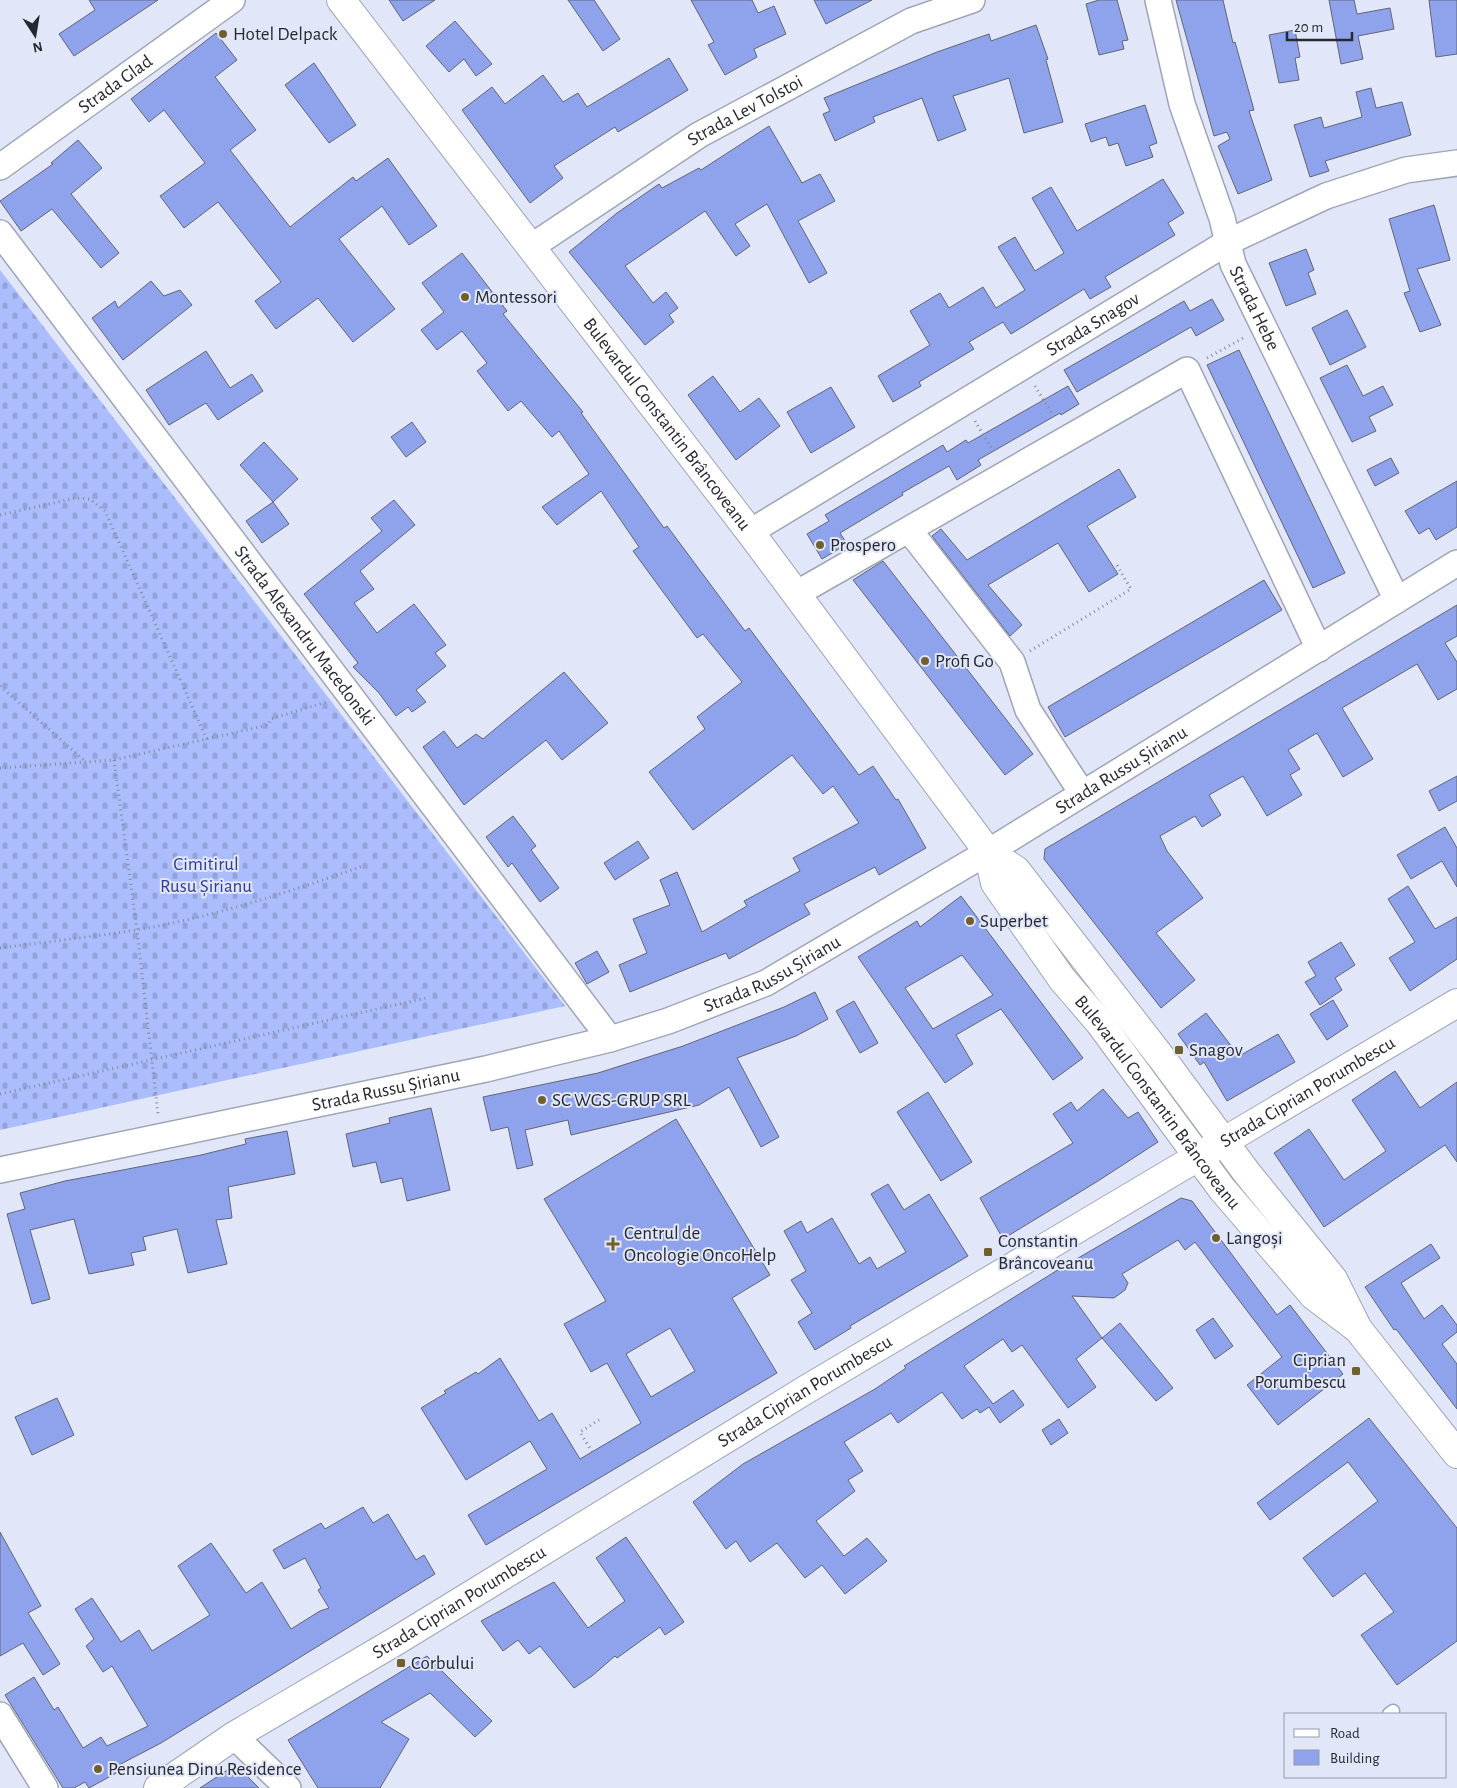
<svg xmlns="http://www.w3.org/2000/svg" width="1457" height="1788" font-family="'Alegreya Sans',sans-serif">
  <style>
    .cemetery { fill: url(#cemetery-stones) }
    .building { fill: #8fa3ed; stroke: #606574; fill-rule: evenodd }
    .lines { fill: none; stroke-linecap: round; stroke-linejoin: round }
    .lane-casing { stroke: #a0a5b6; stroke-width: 15 }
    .street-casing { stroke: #a0a5b6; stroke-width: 28 }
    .secondary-casing { stroke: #a0a5b6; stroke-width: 30 }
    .path { stroke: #868a97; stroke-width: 3; stroke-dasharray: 1 4; stroke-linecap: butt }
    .lane { stroke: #fff; stroke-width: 12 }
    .street { stroke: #fff; stroke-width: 25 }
    .secondary { stroke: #fff; stroke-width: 28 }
    .poi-dot { fill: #70602e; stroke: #e1e7f9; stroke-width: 2 }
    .labels { text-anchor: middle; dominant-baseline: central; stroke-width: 4; stroke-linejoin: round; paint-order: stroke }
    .poi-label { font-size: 19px; fill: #272930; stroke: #e1e7f9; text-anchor: start }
    .street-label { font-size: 19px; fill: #272930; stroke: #e1e7f9 }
    .park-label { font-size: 19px; fill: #313e94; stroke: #e1e7f9 }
  </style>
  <defs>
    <pattern id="cemetery-stones" width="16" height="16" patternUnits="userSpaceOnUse" patternTransform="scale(1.25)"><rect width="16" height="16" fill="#abbdfd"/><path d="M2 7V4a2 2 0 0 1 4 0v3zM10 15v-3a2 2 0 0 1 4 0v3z" fill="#93a2d9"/></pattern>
  </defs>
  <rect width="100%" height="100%" fill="#e1e7f9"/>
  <path class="cemetery" d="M 0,270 L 565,1006 L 0,1130 Z"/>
  <path class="building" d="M 89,0 L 158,0 L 74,56 L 59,34 L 95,10 Z
    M 389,0 L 435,0 L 403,21 Z
    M 568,0 L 594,0 L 620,39 L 603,51 Z
    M 691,0 L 752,0 L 758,13 L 774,6 L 786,34 L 754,49 L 757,57 L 725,75 L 708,45 L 714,42 Z
    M 814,0 L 872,0 L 826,24 Z
    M 1099,0 L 1117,0 L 1128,40 L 1122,41 L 1124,49 L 1099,55 L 1086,4 Z
    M 1176,0 L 1223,0 L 1233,43 L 1235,42 L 1254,110 L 1249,111 L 1272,180 L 1238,194 L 1218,146 L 1230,139 L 1227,132 L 1214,136 Z
    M 1329,0 L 1354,0 L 1357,14 L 1390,8 L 1394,29 L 1358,36 L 1363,59 L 1341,64 Z
    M 1429,0 L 1457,0 L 1457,54 L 1436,57 Z
    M 455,21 L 492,64 L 476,76 L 464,59 L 449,72 L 426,46 Z
    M 1036,25 L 1048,59 L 1046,60 L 1063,122 L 1024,133 L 1009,78 L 953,96 L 966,130 L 938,141 L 922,98 L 873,117 L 875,122 L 835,141 L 823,114 L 830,111 L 824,98 L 937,52 L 989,34 L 991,41 Z
    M 1295,30 L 1300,57 L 1295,58 L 1299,80 L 1279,83 L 1269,35 Z
    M 216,33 L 237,60 L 215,77 L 256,130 L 230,150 L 290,227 L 353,177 L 356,181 L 388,158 L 437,226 L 409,245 L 382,206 L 339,239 L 395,309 L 353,342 L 318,298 L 276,329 L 255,301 L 281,282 L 218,202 L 184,228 L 160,196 L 205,163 L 164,110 L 149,122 L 131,99 Z
    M 669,58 L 688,90 L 618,132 L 615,127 L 554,166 L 563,178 L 530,203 L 462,110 L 492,87 L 505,104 L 543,75 L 563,102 L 578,93 L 587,107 Z
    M 314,63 L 356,125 L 329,143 L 285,85 Z
    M 1371,88 L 1376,108 L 1402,102 L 1411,135 L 1325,161 L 1329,171 L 1310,177 L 1294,125 L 1321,117 L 1324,128 L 1362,117 L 1356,92 Z
    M 1145,105 L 1157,143 L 1149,146 L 1153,157 L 1126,166 L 1118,143 L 1109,146 L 1106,137 L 1091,142 L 1085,124 Z
    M 769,126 L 802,183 L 820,174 L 835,201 L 798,221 L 827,273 L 809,283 L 767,204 L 735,224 L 750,246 L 736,256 L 705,211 L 625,266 L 653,303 L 666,292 L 678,308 L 669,315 L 674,322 L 645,345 L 569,252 L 617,213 L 659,184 L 662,188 L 699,168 L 701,170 Z
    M 78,140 L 102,168 L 71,194 L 119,253 L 101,268 L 52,209 L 21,231 L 0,201 L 53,164 L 51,163 Z
    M 1163,179 L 1184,213 L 1168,223 L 1175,235 L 1105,277 L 1111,287 L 1090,299 L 1084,289 L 1011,334 L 1003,322 L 969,342 L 974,349 L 919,382 L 921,386 L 893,402 L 878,376 L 930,345 L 910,311 L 940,293 L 949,308 L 983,287 L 996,308 L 1025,290 L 998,247 L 1015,237 L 1035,271 L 1064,253 L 1032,198 L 1051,187 L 1077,231 Z
    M 1434,205 L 1450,260 L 1417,269 L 1441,325 L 1420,332 L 1404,293 L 1410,291 L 1389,219 Z
    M 1306,249 L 1314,270 L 1308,273 L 1316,294 L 1286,306 L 1269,263 Z
    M 462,253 L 507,311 L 503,314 L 583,412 L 581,413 L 664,528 L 667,526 L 745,631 L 749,628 L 859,775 L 873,766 L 896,800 L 898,799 L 926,848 L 879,875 L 875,867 L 804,904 L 810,914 L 729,959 L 726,953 L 630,992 L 619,965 L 647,953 L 633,919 L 670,905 L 660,880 L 677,872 L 702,932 L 747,906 L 744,901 L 800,871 L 793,858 L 859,823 L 833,786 L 823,794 L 792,755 L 693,830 L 649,772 L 705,729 L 697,717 L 742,682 L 703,634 L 697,638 L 633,551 L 639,547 L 601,491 L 557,525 L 542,507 L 589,474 L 559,431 L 552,437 L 521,401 L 508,411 L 477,371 L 487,363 L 462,331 L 437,350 L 421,330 L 444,312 L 422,283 Z
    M 151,281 L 164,296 L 180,290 L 192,305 L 123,360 L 92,318 L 115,301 L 118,308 Z
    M 1212,299 L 1224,320 L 1196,336 L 1191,327 L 1077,392 L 1064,370 L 1184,301 L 1190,311 Z
    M 1347,310 L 1366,347 L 1330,365 L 1312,328 Z
    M 1239,350 L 1345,573 L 1313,588 L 1207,365 Z
    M 206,351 L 230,388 L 252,374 L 263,391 L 218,420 L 206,403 L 169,425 L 146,390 Z
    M 1347,365 L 1363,396 L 1383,386 L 1393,405 L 1369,417 L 1376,431 L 1352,442 L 1320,378 Z
    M 713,376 L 740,412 L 759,398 L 780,426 L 736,460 L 688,395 Z
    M 1068,386 L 1079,404 L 1061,415 L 1060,413 L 978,460 L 981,465 L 957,480 L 949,466 L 902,493 L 903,495 L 840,533 L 847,544 L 822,559 L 807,534 L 829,521 L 825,515 L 943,445 L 947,452 L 966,440 L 968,443 Z
    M 831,387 L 855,427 L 811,453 L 787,412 Z
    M 412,422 L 426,442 L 406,457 L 391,437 Z
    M 264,442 L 298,479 L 273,502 L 240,465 Z
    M 1391,458 L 1399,473 L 1375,486 L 1367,470 Z
    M 1119,469 L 1136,497 L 1087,526 L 1118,574 L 1089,592 L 1058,543 L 988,585 L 1022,625 L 1010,636 L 932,536 L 941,529 L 967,560 Z
    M 1457,481 L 1457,527 L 1436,540 L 1429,528 L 1419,534 L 1405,511 Z
    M 394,500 L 415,525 L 360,571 L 374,589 L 354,603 L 377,633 L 414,604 L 446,645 L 435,653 L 446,666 L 416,690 L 426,702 L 412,712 L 408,707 L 396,716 L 379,693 L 353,667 L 358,663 L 304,594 L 382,531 L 371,518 Z
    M 273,502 L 289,524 L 262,543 L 246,521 Z
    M 883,561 L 1033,754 L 1005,775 L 853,580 Z
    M 1264,580 L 1282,610 L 1065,737 L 1048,707 Z
    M 1457,605 L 1457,636 L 1445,643 L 1457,662 L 1457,689 L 1438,700 L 1417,664 L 1342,708 L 1373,759 L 1343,777 L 1317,733 L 1288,750 L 1300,769 L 1290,775 L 1302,795 L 1267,816 L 1243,776 L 1209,795 L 1221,815 L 1202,827 L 1195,816 L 1160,836 L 1167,851 L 1203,898 L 1156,933 L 1195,980 L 1161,1008 L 1044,859 L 1045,849 Z
    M 564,672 L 608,723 L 562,760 L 546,740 L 464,805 L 423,747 L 444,731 L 457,748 L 476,734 L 483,739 Z
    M 1457,776 L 1457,801 L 1439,811 L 1429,791 Z
    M 513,816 L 536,846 L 531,850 L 559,888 L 540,902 L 512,863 L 508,867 L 486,837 Z
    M 1445,827 L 1457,848 L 1457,887 L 1442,861 L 1411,879 L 1397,855 Z
    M 638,841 L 649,858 L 615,880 L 604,863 Z
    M 1408,886 L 1435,929 L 1457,917 L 1457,959 L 1410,991 L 1389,958 L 1415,942 L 1388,899 Z
    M 961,896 L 1083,1058 L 1053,1080 L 1001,1009 L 956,1035 L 973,1064 L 945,1083 L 858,957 L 917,921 L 920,927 ZM 962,955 L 993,995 L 933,1029 L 905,988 Z
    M 1341,942 L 1355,965 L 1335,978 L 1342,990 L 1320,1005 L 1305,982 L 1316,976 L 1308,962 Z
    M 597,951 L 609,972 L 587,984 L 575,963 Z
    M 815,992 L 828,1019 L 796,1036 L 737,1058 L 779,1137 L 761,1147 L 729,1087 L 699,1105 L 571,1135 L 568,1120 L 525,1130 L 533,1165 L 517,1169 L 508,1127 L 491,1131 L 483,1097 L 598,1073 L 683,1046 L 784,1007 Z
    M 1333,1000 L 1348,1026 L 1327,1040 L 1310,1014 Z
    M 854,1001 L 878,1043 L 860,1053 L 836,1011 Z
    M 1206,1013 L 1239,1056 L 1278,1034 L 1295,1062 L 1227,1101 L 1204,1062 L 1200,1065 L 1178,1034 Z
    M 1395,1071 L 1420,1108 L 1457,1082 L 1457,1162 L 1445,1145 L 1324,1227 L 1274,1153 L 1309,1129 L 1344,1180 L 1386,1151 L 1352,1100 Z
    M 1103,1089 L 1128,1118 L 1138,1112 L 1158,1142 L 1098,1181 L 1003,1239 L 980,1198 L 1073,1143 L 1053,1114 L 1071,1102 L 1077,1111 Z
    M 928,1092 L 972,1162 L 941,1181 L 897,1112 Z
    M 431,1108 L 450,1190 L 407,1201 L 402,1178 L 381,1183 L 376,1162 L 353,1167 L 346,1134 L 390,1123 L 389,1118 Z
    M 676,1119 L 770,1275 L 732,1298 L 777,1373 L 486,1545 L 468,1515 L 547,1469 L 530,1441 L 466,1480 L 421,1408 L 446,1393 L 444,1391 L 476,1372 L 478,1374 L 500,1358 L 539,1421 L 552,1413 L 580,1459 L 641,1423 L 607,1363 L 591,1372 L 564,1324 L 606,1301 L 544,1199 ZM 670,1328 L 695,1371 L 651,1397 L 626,1354 Z
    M 287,1131 L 295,1174 L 228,1187 L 232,1218 L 216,1220 L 227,1264 L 188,1273 L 177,1229 L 143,1237 L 146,1250 L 131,1253 L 134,1265 L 89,1274 L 74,1219 L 30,1230 L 50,1299 L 32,1304 L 7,1214 L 25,1209 L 20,1193 L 65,1181 L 201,1155 L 246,1144 L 245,1139 Z
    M 888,1184 L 904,1210 L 929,1194 L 968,1256 L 850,1326 L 851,1328 L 815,1350 L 798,1322 L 812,1313 L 791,1280 L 806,1271 L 784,1231 L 801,1221 L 807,1233 L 832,1218 L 859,1264 L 870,1257 L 877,1269 L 906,1252 L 871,1194 Z
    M 1181,1198 L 1192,1201 L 1277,1315 L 1290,1305 L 1343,1374 L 1278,1425 L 1247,1385 L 1282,1357 L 1195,1242 L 1185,1250 L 1178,1240 L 1122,1274 L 1128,1283 L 1125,1290 L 1114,1298 L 1072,1296 L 1102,1338 L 1076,1359 L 1096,1387 L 1068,1408 L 1022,1345 L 1012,1352 L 1003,1339 L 964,1366 L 993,1404 L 1013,1390 L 1024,1405 L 1000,1423 L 989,1407 L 980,1413 L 977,1409 L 962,1419 L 942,1392 L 898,1423 L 891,1413 L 844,1442 L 863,1471 L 848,1480 L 855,1491 L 816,1521 L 844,1556 L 867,1538 L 887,1561 L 845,1594 L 822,1565 L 805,1578 L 777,1543 L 750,1562 L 736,1541 L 726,1549 L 693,1502 L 743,1464 L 875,1389 L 906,1368 L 904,1366 L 1056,1271 Z
    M 1431,1244 L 1440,1258 L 1401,1283 L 1424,1319 L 1442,1305 L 1457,1325 L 1457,1332 L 1442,1344 L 1457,1364 L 1457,1409 L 1396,1329 L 1394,1330 L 1365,1287 Z
    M 1213,1318 L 1233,1346 L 1215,1359 L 1196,1330 Z
    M 1120,1323 L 1173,1388 L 1156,1401 L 1102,1338 Z
    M 57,1398 L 74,1435 L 32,1455 L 15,1417 Z
    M 1369,1418 L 1457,1528 L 1457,1641 L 1397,1685 L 1361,1635 L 1394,1612 L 1365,1573 L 1333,1597 L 1303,1558 L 1378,1501 L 1348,1462 L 1270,1520 L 1257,1503 Z
    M 1059,1419 L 1068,1433 L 1051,1445 L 1042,1430 Z
    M 363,1507 L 373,1523 L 388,1514 L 416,1560 L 424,1555 L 435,1574 L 161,1743 L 117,1766 L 120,1771 L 89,1788 L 85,1782 L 74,1788 L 63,1788 L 5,1695 L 34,1677 L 54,1710 L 58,1707 L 83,1748 L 101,1737 L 107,1746 L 148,1726 L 112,1666 L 103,1672 L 86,1646 L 94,1639 L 75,1609 L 92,1598 L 121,1642 L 139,1630 L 152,1651 L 210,1615 L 178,1566 L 211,1543 L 246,1593 L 262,1582 L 291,1629 L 320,1611 L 329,1608 L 318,1590 L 321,1588 L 305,1558 L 284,1569 L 273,1550 L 321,1523 L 325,1529 Z
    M 0,1532 L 41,1606 L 28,1613 L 60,1664 L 43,1675 L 23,1643 L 0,1656 Z
    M 626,1537 L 684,1622 L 665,1635 L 660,1627 L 617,1658 L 615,1656 L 592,1676 L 574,1688 L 540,1646 L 529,1654 L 518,1640 L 503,1651 L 481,1621 L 554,1582 L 588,1628 L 625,1601 L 596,1558 Z
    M 427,1656 L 492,1721 L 475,1737 L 430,1693 L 381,1722 L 409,1739 L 380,1788 L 318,1788 L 288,1740 Z
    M 229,1769 L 241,1770 L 259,1788 L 200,1788 Z"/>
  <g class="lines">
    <g class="lane-casing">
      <path id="lane" d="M 1389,1714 L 1393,1711"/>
    </g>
    <g class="street-casing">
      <g id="street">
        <path id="s1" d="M 1158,0 L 1182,104 L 1222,218 L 1233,264 L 1397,600"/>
        <path id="s2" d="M 0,167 L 232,0"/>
        <path id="s3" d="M 0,233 L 610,1039"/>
        <path id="s4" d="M 531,247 L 699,135 L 911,21 L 972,0"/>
        <path d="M 909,530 L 1012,662 L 1028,710 L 1082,793"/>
        <path id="s5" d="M 750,532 L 1228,242 L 1326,196 L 1406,170 L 1457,163"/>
        <path d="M 796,594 L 1187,370 L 1319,649"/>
        <path id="s6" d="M 0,1170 L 486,1069 L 610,1039 L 668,1021 L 766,983 L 988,852 L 1457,563"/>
        <path d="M 0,1715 L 45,1788"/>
        <path d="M 234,1736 L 288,1788"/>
      </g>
    </g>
    <g class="secondary-casing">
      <g id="secondary">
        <path id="s7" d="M 341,0 L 750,532 L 988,852 L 1016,870 L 1164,1061 L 1247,1173 L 1333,1279 L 1358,1329"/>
        <path id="s8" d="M 988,852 L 995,883 L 1062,979 L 1099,1022 L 1222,1189 L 1314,1296 L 1358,1329 L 1457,1454"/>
        <path id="s9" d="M 158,1788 L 234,1736 L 396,1641 L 807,1389 L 1457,1003"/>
      </g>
    </g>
    <path class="path" d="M 1207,358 L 1245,337
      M 1035,386 L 1055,419
      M 975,421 L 995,454
      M 0,515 L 76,498 L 90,499 L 105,511 L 207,740
      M 1030,651 L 1131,589 L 1115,562
      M 0,686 L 86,762
      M 114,760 L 137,930 L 158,1114
      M 0,768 L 114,760 L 268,725 L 271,719 L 326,702
      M 0,948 C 45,942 91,937 136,930 C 214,917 289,892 363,866
      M 0,1094 L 426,998
      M 592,1452 L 580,1432 L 599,1420"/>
    <use href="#lane" class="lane"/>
    <use href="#street" class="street"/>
    <use href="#secondary" class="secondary"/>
  </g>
  <g class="poi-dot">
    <circle cx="223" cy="34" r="5"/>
    <circle cx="465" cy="297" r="5"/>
    <circle cx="820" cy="545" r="5"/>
    <circle cx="925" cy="661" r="5"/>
    <circle cx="970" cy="921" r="5"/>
    <rect x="1174" y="1045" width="10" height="10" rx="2.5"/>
    <circle cx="542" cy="1100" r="5"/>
    <circle cx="1216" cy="1238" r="5"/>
    <path d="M610.5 1236.5h5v5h5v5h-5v5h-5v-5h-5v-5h5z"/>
    <rect x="983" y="1247" width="10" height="10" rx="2.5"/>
    <rect x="1351" y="1366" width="10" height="10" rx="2.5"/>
    <rect x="396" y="1658" width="10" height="10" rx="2.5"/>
    <circle cx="98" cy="1769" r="5"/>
  </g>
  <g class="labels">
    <g class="poi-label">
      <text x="233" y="34">Hotel Delpack</text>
      <text x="475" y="297">Montessori</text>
      <text x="830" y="545">Prospero</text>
      <text x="935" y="661">Profi Go</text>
      <text x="980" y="921">Superbet</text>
      <text x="1189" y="1050">Snagov</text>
      <text x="552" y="1100">SC WGS-GRUP SRL</text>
      <text x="624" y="1233">Centrul de<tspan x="624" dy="22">Oncologie OncoHelp</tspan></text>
      <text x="1226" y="1238">Langoși</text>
      <text x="998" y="1241">Constantin<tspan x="998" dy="22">Brâncoveanu</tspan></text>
      <text x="1346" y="1360" text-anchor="end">Ciprian<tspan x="1346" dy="22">Porumbescu</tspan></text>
      <text x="411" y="1663">Corbului</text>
      <text x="108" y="1769">Pensiunea Dinu Residence</text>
    </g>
    <g class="street-label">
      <text stroke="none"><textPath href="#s2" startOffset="142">Strada Glad</textPath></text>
      <text stroke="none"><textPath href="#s4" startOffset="254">Strada Lev Tolstoi</textPath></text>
      <text stroke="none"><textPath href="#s1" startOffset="324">Strada Hebe</textPath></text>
      <text stroke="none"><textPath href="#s5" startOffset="401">Strada Snagov</textPath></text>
      <text stroke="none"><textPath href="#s7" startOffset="535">Bulevardul Constantin Brâncoveanu</textPath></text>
      <text stroke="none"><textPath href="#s3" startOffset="505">Strada Alexandru Macedonski</textPath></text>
      <text stroke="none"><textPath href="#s6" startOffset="1204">Strada Russu Șirianu</textPath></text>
      <text stroke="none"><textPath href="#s6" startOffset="799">Strada Russu Șirianu</textPath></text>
      <text stroke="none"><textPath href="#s6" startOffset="394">Strada Russu Șirianu</textPath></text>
      <text stroke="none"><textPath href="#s9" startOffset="1344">Strada Ciprian Porumbescu</textPath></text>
      <text stroke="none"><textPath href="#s8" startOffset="305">Bulevardul Constantin Brâncoveanu</textPath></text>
      <text stroke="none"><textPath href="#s9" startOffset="759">Strada Ciprian Porumbescu</textPath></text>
      <text stroke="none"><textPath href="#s9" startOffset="354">Strada Ciprian Porumbescu</textPath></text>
    </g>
    <g class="park-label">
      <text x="206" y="864">Cimitirul<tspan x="206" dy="22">Rusu Șirianu</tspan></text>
    </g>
  </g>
  <rect x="1284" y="1713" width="162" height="65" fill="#e1e7f9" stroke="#979ba9"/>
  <rect x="1294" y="1729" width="25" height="8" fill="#ffffff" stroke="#979ba9"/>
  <text x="1330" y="1738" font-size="15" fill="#272930">Road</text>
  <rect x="1294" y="1750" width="25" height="15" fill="#8fa3ed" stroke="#979ba9"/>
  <text x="1330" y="1763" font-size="15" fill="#272930">Building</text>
  <g transform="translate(35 35) rotate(168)" stroke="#e1e7f9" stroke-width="4" paint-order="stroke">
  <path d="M0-4L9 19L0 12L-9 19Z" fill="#272930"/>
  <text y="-8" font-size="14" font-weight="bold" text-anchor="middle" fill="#272930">N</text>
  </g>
  <path d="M1287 32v8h65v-8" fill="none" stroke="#272930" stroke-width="2.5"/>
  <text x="1294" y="32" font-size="15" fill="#272930" stroke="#e1e7f9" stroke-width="4" paint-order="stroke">20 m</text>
</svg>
